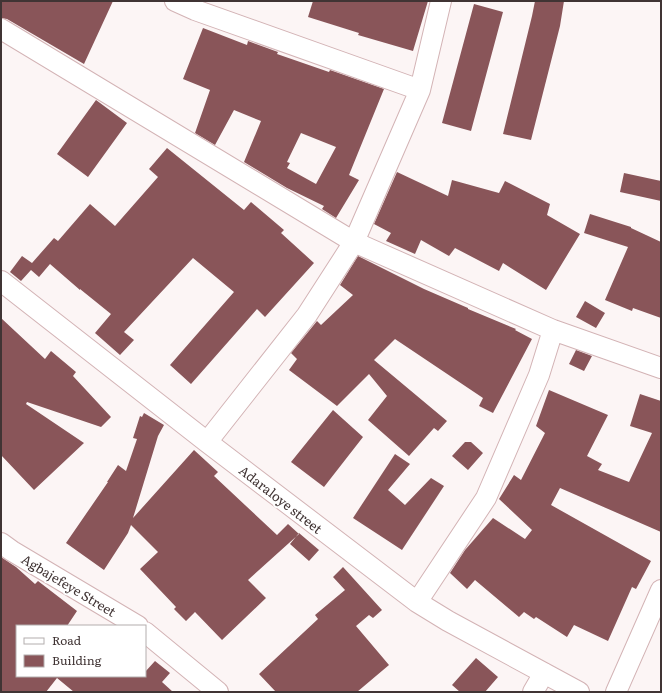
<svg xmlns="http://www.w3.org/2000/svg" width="662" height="693" font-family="Literata,serif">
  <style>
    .building { fill: #895559; fill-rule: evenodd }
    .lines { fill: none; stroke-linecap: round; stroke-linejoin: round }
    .minor-casing { stroke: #d3b3b5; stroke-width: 22 }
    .minor { stroke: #fff; stroke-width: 20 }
    .labels { text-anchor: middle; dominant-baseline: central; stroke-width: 4; stroke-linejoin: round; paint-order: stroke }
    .street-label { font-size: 13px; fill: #403434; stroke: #fff }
  </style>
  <rect width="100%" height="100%" fill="#fcf5f5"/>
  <path class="building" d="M 1,1 L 113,1 L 84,64 L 7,19 L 1,18 Z
    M 313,1 L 428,1 L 413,51 L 358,35 L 359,33 L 308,17 Z
    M 535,1 L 564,1 L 560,26 L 531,140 L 503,134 L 532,16 Z
    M 474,4 L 503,12 L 471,131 L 442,123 Z
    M 203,28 L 247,45 L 248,41 L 278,52 L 277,54 L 329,72 L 330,70 L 384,89 L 349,175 L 359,180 L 336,218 L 322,209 L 324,206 L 287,188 L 244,162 L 261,121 L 234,110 L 215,145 L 195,133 L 210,90 L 183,79 ZM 301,133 L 336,147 L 316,184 L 287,168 L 290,163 L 287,162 Z
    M 96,100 L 127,123 L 88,177 L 57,154 Z
    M 167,148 L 244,210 L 251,202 L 284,230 L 281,233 L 314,263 L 265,317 L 257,309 L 191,384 L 170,365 L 234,292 L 193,258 L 124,332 L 134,340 L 120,355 L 95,333 L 111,314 L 80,289 L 80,290 L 50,264 L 39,277 L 31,270 L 21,281 L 10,272 L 22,256 L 32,263 L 54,238 L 58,241 L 90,204 L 115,226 L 158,177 L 149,169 Z
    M 397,172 L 448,196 L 452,180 L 499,193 L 505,181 L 550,204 L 547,215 L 580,234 L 546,290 L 503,263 L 499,271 L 455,248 L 449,256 L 421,240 L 415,254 L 386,241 L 391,233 L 374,224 Z
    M 624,173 L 661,181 L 661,201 L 620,192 Z
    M 590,214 L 631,227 L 631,228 L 661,242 L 661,318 L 633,308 L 632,311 L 605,300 L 628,247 L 584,233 Z
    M 358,256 L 424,289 L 468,308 L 468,309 L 516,329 L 515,330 L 532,339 L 493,413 L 479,406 L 483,398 L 395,339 L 374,360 L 447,421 L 438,431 L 434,428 L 409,456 L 368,420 L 387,396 L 369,374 L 337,406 L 289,370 L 297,359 L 291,353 L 317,321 L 321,325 L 353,295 L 340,285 Z
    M 585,301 L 605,313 L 596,328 L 576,317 Z
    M 1,318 L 45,359 L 51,351 L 76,372 L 73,376 L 111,417 L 101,427 L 27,402 L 26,404 L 84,443 L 34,490 L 1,455 Z
    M 576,350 L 592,356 L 584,371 L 569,364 Z
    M 549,390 L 608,415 L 587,456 L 602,464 L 598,470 L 629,482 L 652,433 L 630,426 L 640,394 L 661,401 L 661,532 L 560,488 L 551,505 L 651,561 L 636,589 L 632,587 L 608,641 L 574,625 L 567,637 L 536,617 L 534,619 L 524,612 L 519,617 L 475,580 L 467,589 L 450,573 L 465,550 L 493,518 L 525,539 L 532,530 L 499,499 L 514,475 L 521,480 L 545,433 L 536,426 Z
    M 333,410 L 363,437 L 324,487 L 291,462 Z
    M 144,413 L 164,425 L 158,436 L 133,518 L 194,450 L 218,472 L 214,476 L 277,535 L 288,524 L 299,534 L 248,580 L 266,598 L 222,640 L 195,612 L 186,621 L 174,609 L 176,607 L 140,569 L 158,552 L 131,525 L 128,533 L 104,570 L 66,543 L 108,482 L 107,482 L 118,465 L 126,471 L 137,439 L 133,438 L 140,416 L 142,417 Z
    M 465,442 L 471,442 L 483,453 L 468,470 L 452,456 Z
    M 395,454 L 410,464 L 388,490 L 405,505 L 431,478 L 444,486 L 402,550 L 353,518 Z
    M 299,533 L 319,550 L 309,561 L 290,544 Z
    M 1,557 L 16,567 L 35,584 L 38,581 L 77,611 L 67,626 L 17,626 L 17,676 L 145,676 L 145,672 L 155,661 L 170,673 L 162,682 L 173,692 L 74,692 L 57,678 L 46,692 L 1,692 Z
    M 343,567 L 382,610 L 373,618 L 369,615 L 356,626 L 389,665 L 357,692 L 276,692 L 259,674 L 318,619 L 315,615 L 345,590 L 333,577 Z
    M 476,658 L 498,677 L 485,692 L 460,692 L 452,685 Z"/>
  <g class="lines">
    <g class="minor-casing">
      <path id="minor" d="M 175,1 L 195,10 L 420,90
        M 1,29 L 354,242 L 553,330 L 661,368
        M 1,281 L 207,442 L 417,602 L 448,621 L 579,692
        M 207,442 L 307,315 L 354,242 L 420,90 L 441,1
        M 1,543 L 12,551 L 138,626
        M 417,602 L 486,498 L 539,375 L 553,330
        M 145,632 L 218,692
        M 533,692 L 544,673
        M 616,692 L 661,590"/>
    </g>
    <use href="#minor" class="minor"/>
  </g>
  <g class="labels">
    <g class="street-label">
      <text transform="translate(281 499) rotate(38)">Adaraloye street</text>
      <text transform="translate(69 585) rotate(31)">Agbajefeye Street</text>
    </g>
  </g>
  <rect width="662" height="693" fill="none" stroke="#403434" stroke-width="4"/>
  <rect x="16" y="625" width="130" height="52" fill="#ffffff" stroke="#b3aeae"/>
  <rect x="24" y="638" width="20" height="6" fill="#ffffff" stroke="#b3aeae"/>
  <text x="52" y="645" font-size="12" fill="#403434">Road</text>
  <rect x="24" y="655" width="20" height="12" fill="#895559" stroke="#b3aeae"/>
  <text x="52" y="665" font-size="12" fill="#403434">Building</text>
</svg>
